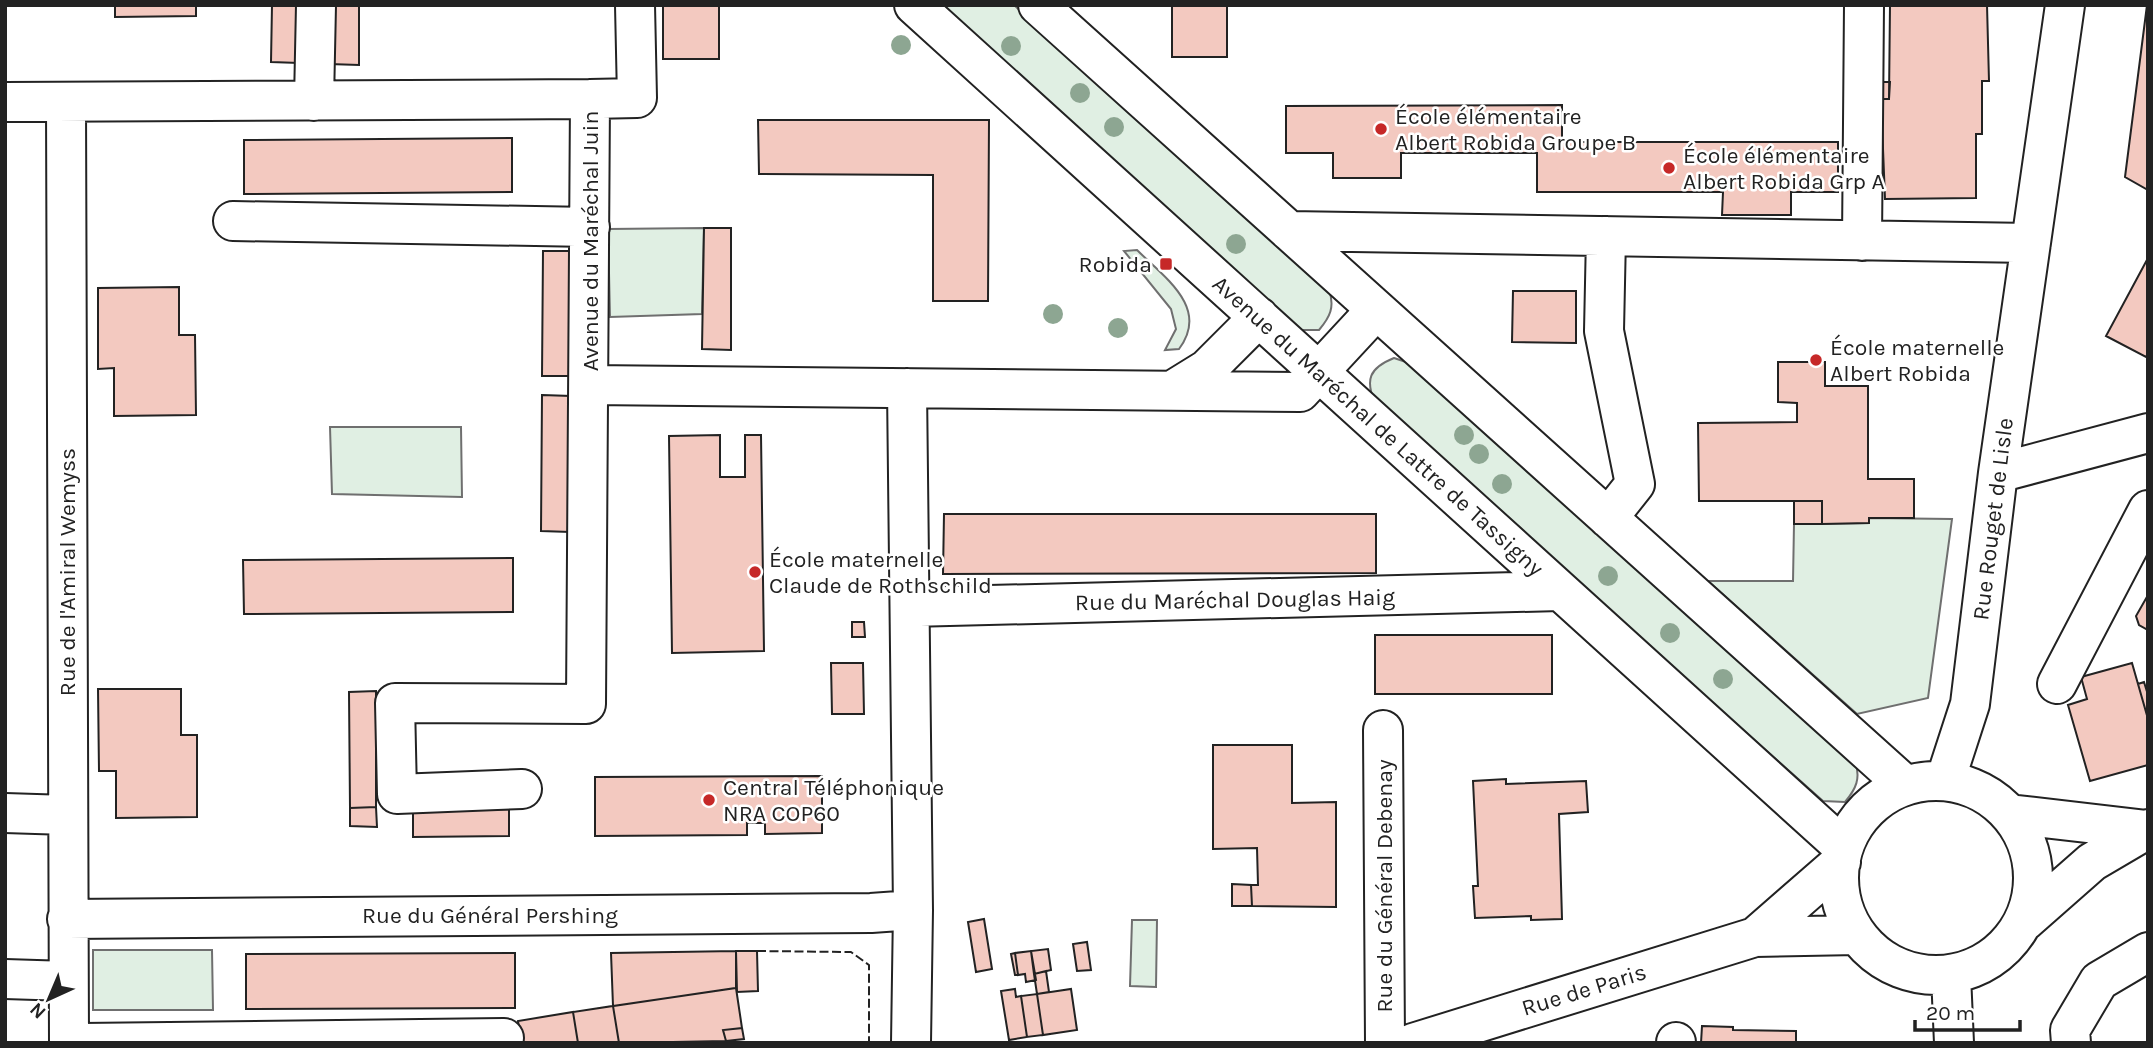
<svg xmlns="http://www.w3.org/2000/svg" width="2153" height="1048" font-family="Karla,sans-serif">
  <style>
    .green { fill: #e0efe3; stroke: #6f6f6f; stroke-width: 2 }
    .building { fill: #f3c9c0; stroke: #222; stroke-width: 2 }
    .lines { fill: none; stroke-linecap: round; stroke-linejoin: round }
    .minor-casing { stroke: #222; stroke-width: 42 }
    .minor { stroke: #fff; stroke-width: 38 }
    .fence { stroke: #222; stroke-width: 2; stroke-dasharray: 9 3.5; stroke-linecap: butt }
    .tree { fill: #8da692 }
    .poi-dot { fill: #c62828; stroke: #fff; stroke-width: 2.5 }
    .labels { text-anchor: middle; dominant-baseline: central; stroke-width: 5; stroke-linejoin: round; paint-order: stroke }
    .poi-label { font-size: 23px; fill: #222; stroke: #fff; text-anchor: start }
    .street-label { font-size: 23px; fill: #222; stroke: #fff }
  </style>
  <rect width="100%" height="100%" fill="#fff"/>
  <path class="green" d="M 935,5 L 1014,5 L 1329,290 C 1335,307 1330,317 1319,330 L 1297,330 Z
    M 704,228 L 702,314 L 610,317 L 608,229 Z
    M 1137,250 C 1165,278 1210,308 1179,349 L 1165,350 L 1176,329 L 1171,309 L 1124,251 Z
    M 1394,358 L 1409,363 L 1855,762 C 1861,778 1856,789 1845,802 L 1823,801 L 1375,403 C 1365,380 1369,368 1394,358 Z
    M 330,427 L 461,427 L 462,497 L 332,494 Z
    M 1869,518 L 1952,519 L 1928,698 L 1857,714 L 1708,581 L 1793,581 L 1794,524 L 1869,523 Z
    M 1132,920 L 1157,920 L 1156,987 L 1130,986 Z
    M 93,950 L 212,950 L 213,1010 L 93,1010 Z"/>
  <path class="building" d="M 115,5 L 196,5 L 196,16 L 115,17 Z
    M 272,5 L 301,5 L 299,63 L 271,62 Z
    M 331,5 L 359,5 L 359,65 L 329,64 Z
    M 663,5 L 719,5 L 719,59 L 663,59 Z
    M 1172,5 L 1227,5 L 1227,57 L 1172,57 Z
    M 1890,5 L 1987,5 L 1989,81 L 1982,81 L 1982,134 L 1976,134 L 1976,198 L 1885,199 L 1881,99 L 1889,99 Z
    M 2147,5 L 2148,5 L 2148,190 L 2125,177 Z
    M 1881,82 L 1890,82 L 1889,99 L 1881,99 Z
    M 1562,105 L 1562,142 L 1838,142 L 1838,192 L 1791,192 L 1791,215 L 1722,215 L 1723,192 L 1537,192 L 1537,153 L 1401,153 L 1401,178 L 1333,178 L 1333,153 L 1286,153 L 1286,106 Z
    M 758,120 L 989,120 L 988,301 L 933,301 L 933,175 L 759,174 Z
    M 512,138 L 512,192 L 244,194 L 244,140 Z
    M 704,228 L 731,228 L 731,350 L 702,349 Z
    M 543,251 L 571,251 L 571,376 L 542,376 Z
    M 2148,258 L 2148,354 L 2146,357 L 2106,336 Z
    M 179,287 L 179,335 L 195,335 L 196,415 L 114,416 L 114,368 L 98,369 L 98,288 Z
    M 1513,291 L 1576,291 L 1576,343 L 1512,342 Z
    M 1778,362 L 1825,362 L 1825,386 L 1868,386 L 1868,479 L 1914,479 L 1914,518 L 1869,518 L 1869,523 L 1822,524 L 1822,501 L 1699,501 L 1698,423 L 1797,422 L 1797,403 L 1778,402 Z
    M 542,395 L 571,396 L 570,532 L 541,531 Z
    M 720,435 L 720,477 L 745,477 L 745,435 L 761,435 L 764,651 L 672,653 L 669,436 Z
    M 1794,501 L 1822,501 L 1822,524 L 1794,524 Z
    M 944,514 L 1376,514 L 1376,573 L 943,574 Z
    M 513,558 L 513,612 L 244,614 L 243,560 Z
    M 2148,595 L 2148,630 L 2139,625 L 2136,616 Z
    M 852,622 L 864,622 L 865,637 L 852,637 Z
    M 1375,635 L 1552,635 L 1552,694 L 1375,694 Z
    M 831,663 L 863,663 L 864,714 L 832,714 Z
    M 2132,663 L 2148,719 L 2148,765 L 2090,781 L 2068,705 L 2087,699 L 2081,677 Z
    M 2144,682 L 2148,695 L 2148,719 L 2138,684 Z
    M 98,689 L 181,689 L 181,735 L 197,735 L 197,817 L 116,818 L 116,771 L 99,771 Z
    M 376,691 L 376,807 L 350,808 L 349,692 Z
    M 1213,745 L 1292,745 L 1292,803 L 1336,802 L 1336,907 L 1252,906 L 1251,885 L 1258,885 L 1257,848 L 1213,849 Z
    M 822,776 L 822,833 L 765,834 L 765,823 L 747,823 L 747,835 L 595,836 L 595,777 Z
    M 1506,779 L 1506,784 L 1586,781 L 1588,812 L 1559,814 L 1562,919 L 1531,920 L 1531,916 L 1475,918 L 1473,886 L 1478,886 L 1473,781 Z
    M 376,807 L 377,827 L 350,826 L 350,808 Z
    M 509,809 L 509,836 L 413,837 L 413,811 Z
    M 1232,884 L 1251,885 L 1252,906 L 1232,906 Z
    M 984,919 L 992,969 L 976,972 L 968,922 Z
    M 1087,942 L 1091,970 L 1077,971 L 1073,944 Z
    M 1048,949 L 1051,970 L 1034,974 L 1031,951 Z
    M 736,951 L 736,988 L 613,1006 L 611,953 Z
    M 736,951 L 757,951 L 758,991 L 737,992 Z
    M 1031,951 L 1036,980 L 1026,982 L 1025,974 L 1018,975 L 1015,953 Z
    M 515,953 L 515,1008 L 246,1009 L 246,954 Z
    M 1015,953 L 1018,975 L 1015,975 L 1011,954 Z
    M 1046,971 L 1049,992 L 1037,994 L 1034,974 Z
    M 736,988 L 742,1028 L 723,1030 L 726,1041 L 619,1043 L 613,1006 Z
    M 1015,989 L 1016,997 L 1021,996 L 1027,1037 L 1009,1040 L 1001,991 Z
    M 1071,989 L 1077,1030 L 1043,1035 L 1037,994 Z
    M 1037,994 L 1043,1035 L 1027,1037 L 1021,996 Z
    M 613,1006 L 619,1043 L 578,1043 L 573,1012 Z
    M 573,1012 L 578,1043 L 521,1043 L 518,1021 Z
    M 1702,1026 L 1733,1027 L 1733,1030 L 1796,1031 L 1796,1043 L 1701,1043 Z
    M 742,1028 L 744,1039 L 726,1041 L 723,1030 Z"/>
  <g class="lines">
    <g class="minor-casing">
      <path id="minor" d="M 914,5 L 1843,847
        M 1038,5 L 1905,785
        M 590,99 L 637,98 L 635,5
        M 314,101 L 316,5
        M 5,102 L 590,99 L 586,704 L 395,703 L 397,794 L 522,789
        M 66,102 L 69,1043
        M 233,221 L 590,227
        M 1289,231 L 2031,243
        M 1606,236 L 1604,331 L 1635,484 L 1608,518
        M 1862,241 L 1864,5
        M 590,385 L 1300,392 L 1376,310
        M 907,388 L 913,910 L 911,1043
        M 1173,390 L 1207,369 L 1259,317
        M 1998,473 L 2148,433
        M 910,607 L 1560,591
        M 2057,684 L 2148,510
        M 1383,730 L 1385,1043
        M1839 878a97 97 0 1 1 194 0a97 97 0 1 1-194 0Z
        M 1945,781 L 1970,704 L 1998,473 L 2065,5
        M 5,813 L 67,815
        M 2009,814 L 2147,830
        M 67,919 L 871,913 L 913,910
        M 2025,921 L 2092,862 L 2148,829
        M 1755,937 L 1841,862
        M 1951,975 L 1954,1043
        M 5,979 L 68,981
        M 1676,1042 L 1676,1043
        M 82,1043 L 504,1038
        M 1413,1043 L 1755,937 L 1857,935
        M 2071,1043 L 2070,1030 L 2099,981 L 2148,952"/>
    </g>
    <use href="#minor" class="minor"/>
    <path class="fence" d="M 757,951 L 851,952 L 869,965 L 869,1043"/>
  </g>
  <g class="tree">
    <circle cx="901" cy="45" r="10"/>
    <circle cx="1011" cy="46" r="10"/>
    <circle cx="1080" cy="93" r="10"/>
    <circle cx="1114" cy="127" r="10"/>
    <circle cx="1236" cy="244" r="10"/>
    <circle cx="1053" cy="314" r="10"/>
    <circle cx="1118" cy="328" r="10"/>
    <circle cx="1464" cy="435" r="10"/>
    <circle cx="1479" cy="454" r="10"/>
    <circle cx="1502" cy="484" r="10"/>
    <circle cx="1608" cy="576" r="10"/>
    <circle cx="1670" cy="633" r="10"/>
    <circle cx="1723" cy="679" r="10"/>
  </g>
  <g class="poi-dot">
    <circle cx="1381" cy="129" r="7"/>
    <circle cx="1669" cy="168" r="7"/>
    <rect x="1159" y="257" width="14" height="14" rx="3.5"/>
    <circle cx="1816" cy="360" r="7"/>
    <circle cx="755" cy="572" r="7"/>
    <circle cx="709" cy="800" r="7"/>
  </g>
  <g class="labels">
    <g class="poi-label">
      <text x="1395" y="116">École élémentaire<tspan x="1395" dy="26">Albert Robida Groupe B</tspan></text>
      <text x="1683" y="155">École élémentaire<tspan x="1683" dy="26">Albert Robida Grp A</tspan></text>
      <text x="1152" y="264" text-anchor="end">Robida</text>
      <text x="1830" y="347">École maternelle<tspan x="1830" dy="26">Albert Robida</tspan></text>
      <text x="769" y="559">École maternelle<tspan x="769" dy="26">Claude de Rothschild</tspan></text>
      <text x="723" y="787">Central Téléphonique<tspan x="723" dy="26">NRA COP60</tspan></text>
    </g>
    <g class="street-label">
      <text transform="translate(590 241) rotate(-90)">Avenue du Maréchal Juin</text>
      <text transform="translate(1378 426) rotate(42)">Avenue du Maréchal de Lattre de Tassigny</text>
      <text transform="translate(1993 519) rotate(-83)">Rue Rouget de Lisle</text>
      <text transform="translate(67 572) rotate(-90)">Rue de l'Amiral Wemyss</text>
      <text transform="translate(1235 600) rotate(-1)">Rue du Maréchal Douglas Haig</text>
      <text transform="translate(1384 886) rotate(-90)">Rue du Général Debenay</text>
      <text x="490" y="915">Rue du Général Pershing</text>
      <text transform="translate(1584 990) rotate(-17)">Rue de Paris</text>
    </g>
  </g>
  <rect width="2153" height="1048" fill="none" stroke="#222222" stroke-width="14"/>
  <g transform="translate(49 999) rotate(224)" stroke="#ffffff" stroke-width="5" paint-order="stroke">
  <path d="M0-5L12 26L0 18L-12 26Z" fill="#222222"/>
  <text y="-10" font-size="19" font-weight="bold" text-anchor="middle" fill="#222222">N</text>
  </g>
  <path d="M1915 1020v10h105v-10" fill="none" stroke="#222222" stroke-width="3.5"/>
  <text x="1926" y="1020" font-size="21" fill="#222222" stroke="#ffffff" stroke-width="5" paint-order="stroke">20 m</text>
</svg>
